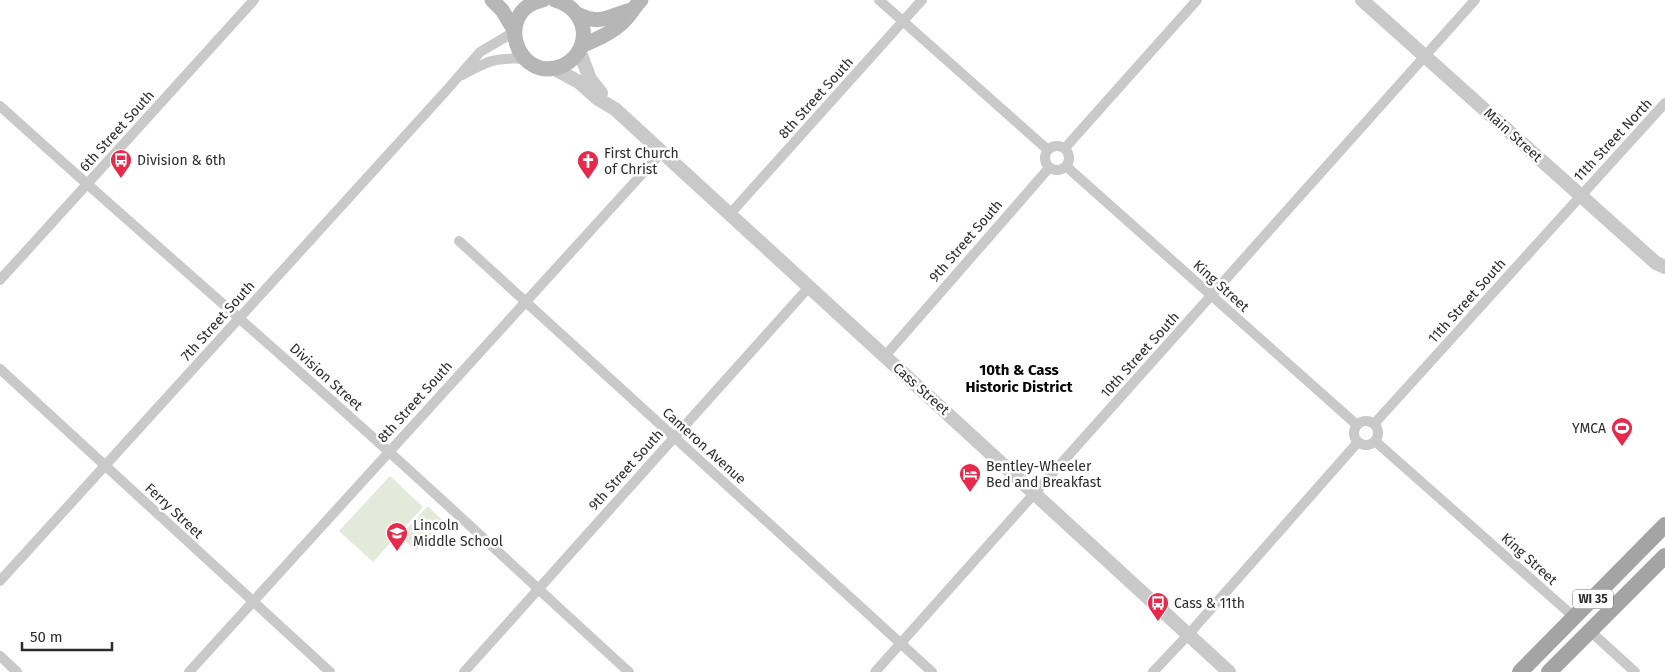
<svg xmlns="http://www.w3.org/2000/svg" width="1665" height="672" font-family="'Fira Sans',sans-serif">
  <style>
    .green { fill: #e4ead9 }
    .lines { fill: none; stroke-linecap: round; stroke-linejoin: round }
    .minor { stroke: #c9c9c9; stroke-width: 10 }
    .tertiary { stroke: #c9c9c9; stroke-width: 14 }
    .secondary { stroke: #b6b6b6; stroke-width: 15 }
    .primary { stroke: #a4a4a4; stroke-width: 16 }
    .labels { text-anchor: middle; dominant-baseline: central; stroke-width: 5; stroke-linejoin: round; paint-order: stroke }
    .shield { fill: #fff; stroke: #6b6b6b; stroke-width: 1 }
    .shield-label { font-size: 12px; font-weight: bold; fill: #2c2c2c }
    .street-label { font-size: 14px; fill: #2c2c2c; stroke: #fff }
    .poi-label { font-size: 14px; fill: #2c2c2c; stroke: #fff; text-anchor: start }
    .neighbourhood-label { font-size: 15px; font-weight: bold; fill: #000; stroke: #fff }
  </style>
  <rect width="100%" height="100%" fill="#fff"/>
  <path class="green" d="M 390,476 L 423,507 L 373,562 L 339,531 Z
    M 428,506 L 443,521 L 416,551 L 400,536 Z"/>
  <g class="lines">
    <path class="minor" d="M 879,0 L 1048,150
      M 462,75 C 488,61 495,57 525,59
      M 0,106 C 125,219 253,329 378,442 C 463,518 545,596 629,672
      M1045 158a12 12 0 1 1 24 0a12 12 0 1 1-24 0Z
      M 1065,148 L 1197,0
      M 1067,167 L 1357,425
      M 730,214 L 922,0
      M 459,241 L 932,672
      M 0,280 L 254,0
      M 885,356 L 1049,168
      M 0,369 C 110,470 220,571 330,672
      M1354 433a12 12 0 1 1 24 0a12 12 0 1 1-24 0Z
      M 1374,424 L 1665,103
      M 1375,441 L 1574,617
      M 0,581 L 445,92 L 480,52 L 514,32
      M 1590,631 L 1635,672
      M 0,656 L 17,672
      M 189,672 L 662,152
      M 464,672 L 809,287
      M 875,672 L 1475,0
      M 1153,672 L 1188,635 L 1358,442"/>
    <path class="tertiary" d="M 1362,0 L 1656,263 L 1665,267
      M 579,50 L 590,79 L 601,93
      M 553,68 L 579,82 L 598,99 L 615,109 L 1229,672"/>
    <path class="secondary" d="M 492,0 L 502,10 L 514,30
      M 543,0 C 493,10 516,84 562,66 C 571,62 579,54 582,44 C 588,23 574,5 555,0
      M 577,14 C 602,26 608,16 631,10
      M 581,46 C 595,40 612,33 623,22 C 630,16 634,7 641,0"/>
    <path class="primary" d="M 1520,672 L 1665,525
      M 1549,672 L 1665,556"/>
  </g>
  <defs>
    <g id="bus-pin" transform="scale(1.125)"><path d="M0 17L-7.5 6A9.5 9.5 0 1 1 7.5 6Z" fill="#e72a4b" stroke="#fff"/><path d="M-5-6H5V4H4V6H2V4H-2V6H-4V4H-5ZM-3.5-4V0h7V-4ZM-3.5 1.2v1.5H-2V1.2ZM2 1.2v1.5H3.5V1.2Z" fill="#fff"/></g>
    <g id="church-pin" transform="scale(1.125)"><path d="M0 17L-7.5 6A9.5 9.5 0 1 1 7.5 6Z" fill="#e72a4b" stroke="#fff"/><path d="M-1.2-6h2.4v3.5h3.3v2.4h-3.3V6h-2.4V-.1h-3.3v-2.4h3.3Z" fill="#fff"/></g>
    <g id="stadium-pin" transform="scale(1.125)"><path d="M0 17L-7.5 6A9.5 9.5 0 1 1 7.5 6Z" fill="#e72a4b" stroke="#fff"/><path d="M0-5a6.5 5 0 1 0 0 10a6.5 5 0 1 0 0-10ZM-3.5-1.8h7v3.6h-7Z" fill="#fff"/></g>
    <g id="hotel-pin" transform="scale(1.125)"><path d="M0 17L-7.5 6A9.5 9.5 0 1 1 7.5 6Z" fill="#e72a4b" stroke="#fff"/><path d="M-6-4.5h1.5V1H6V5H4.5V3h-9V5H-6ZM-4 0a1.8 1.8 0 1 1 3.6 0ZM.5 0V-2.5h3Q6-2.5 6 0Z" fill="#fff"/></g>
    <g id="school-pin" transform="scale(1.125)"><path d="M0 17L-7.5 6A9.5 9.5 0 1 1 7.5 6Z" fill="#e72a4b" stroke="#fff"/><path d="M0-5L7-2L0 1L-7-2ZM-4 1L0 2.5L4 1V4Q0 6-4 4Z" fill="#fff"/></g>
  </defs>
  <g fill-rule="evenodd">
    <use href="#bus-pin" x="121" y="160"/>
    <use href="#church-pin" x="588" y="161"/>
    <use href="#stadium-pin" x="1622" y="428"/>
    <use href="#hotel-pin" x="970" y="474"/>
    <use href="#school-pin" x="397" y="533"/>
    <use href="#bus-pin" x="1158" y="603"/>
  </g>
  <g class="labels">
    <rect class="shield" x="1573" y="589.5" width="40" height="19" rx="4"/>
    <g class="shield-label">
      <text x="1593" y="599">WI 35</text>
    </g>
    <g class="street-label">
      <text transform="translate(816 98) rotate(-48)">8th Street South</text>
      <text transform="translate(117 131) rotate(-48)">6th Street South</text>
      <text transform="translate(1513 135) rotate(42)">Main Street</text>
      <text transform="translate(1613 140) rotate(-47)">11th Street North</text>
      <text transform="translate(966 241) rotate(-49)">9th Street South</text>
      <text transform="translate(1221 286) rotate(42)">King Street</text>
      <text transform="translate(1467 301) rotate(-48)">11th Street South</text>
      <text transform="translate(218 321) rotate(-48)">7th Street South</text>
      <text transform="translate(1140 355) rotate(-48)">10th Street South</text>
      <text transform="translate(326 377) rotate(42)">Division Street</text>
      <text transform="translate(921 389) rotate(42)">Cass Street</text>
      <text transform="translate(415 402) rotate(-48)">8th Street South</text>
      <text transform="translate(704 446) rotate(42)">Cameron Avenue</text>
      <text transform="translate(626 470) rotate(-48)">9th Street South</text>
      <text transform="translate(174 511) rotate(43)">Ferry Street</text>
      <text transform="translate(1529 559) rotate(42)">King Street</text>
    </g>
    <g class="poi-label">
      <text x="604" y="153">First Church<tspan x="604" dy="16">of Christ</tspan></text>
      <text x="137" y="160">Division &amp; 6th</text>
      <text x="1606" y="428" text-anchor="end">YMCA</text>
      <text x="986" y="466">Bentley-Wheeler<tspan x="986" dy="16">Bed and Breakfast</tspan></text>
      <text x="413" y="525">Lincoln<tspan x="413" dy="16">Middle School</tspan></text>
      <text x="1174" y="603">Cass &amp; 11th</text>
    </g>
    <g class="neighbourhood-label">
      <text x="1019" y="370">10th &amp; Cass<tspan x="1019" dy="17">Historic District</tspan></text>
    </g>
  </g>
  <path d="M22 642v8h90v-8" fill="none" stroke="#2c2c2c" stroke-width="2.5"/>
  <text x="30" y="642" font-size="15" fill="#2c2c2c" stroke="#ffffff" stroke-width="4" paint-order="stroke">50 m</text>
</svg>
